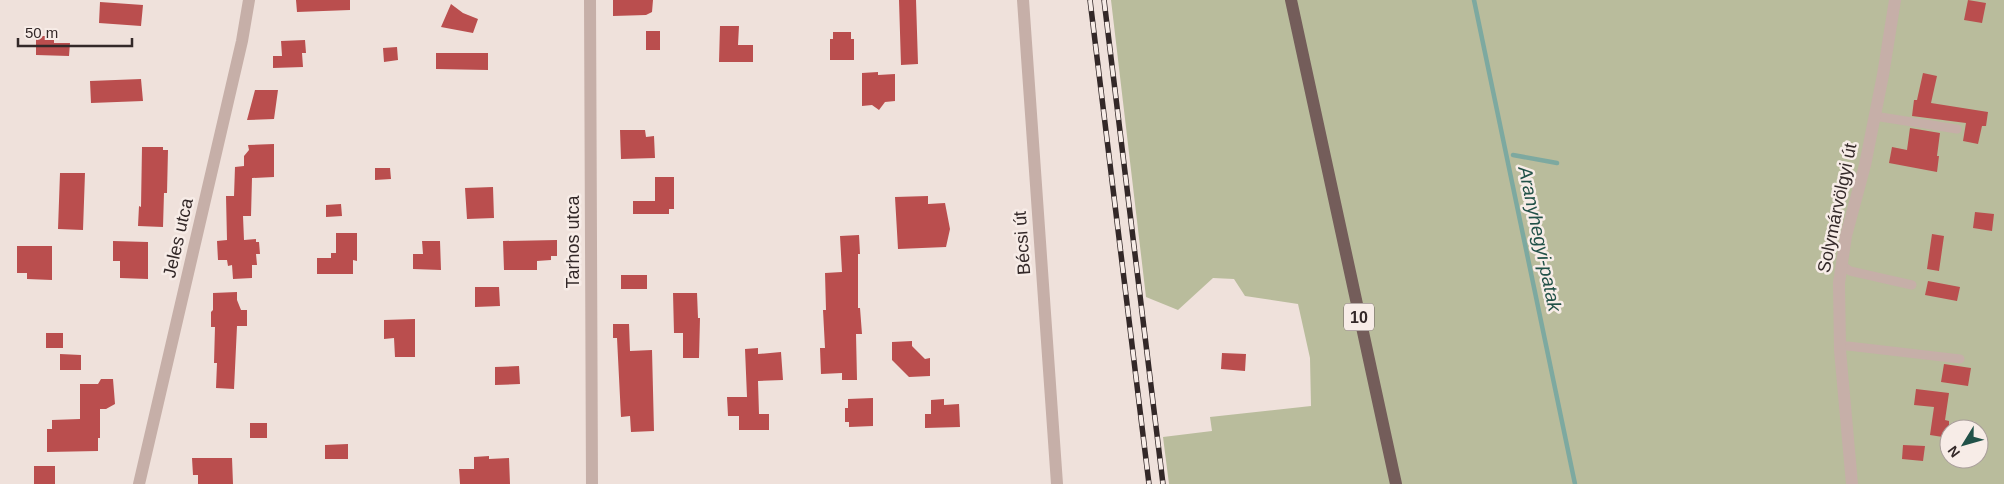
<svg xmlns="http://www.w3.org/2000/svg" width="2004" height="484" font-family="Helvetica,sans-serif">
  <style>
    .green { fill: #b9bc9c; fill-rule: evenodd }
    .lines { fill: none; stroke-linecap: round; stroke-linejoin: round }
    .stream { stroke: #7da9a0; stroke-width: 4.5 }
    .building { fill: #ba4e4e }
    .service { stroke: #c6afa8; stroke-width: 9 }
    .minor { stroke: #c6afa8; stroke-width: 12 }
    .tertiary { stroke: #c6afa8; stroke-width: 12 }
    .primary { stroke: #745d5a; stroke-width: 12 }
    .rail-casing { stroke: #332828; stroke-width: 5.5 }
    .rail { stroke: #f7ece7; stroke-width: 4; stroke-dasharray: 11; stroke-linecap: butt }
    .labels { text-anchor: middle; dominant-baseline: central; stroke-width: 5; stroke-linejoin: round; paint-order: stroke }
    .shield { fill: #f7ece7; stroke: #6e6361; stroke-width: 1 }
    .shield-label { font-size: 16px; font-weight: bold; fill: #332828 }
    .street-label { font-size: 18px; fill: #332828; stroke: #f7ece7 }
    .water-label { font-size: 19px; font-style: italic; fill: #215148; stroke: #f7ece7 }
  </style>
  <rect width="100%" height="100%" fill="#efe1db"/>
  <path class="green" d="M 1111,0 L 2004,0 L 2004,484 L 1169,484 L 1163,437 L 1212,431 L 1210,417 L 1311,406 L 1310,358 L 1298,304 L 1245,296 L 1234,279 L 1213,278 L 1178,310 L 1146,297 ZM 1949,429 L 1979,429 L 1979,459 L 1949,459 Z"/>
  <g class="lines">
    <path class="stream" d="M 1474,0 L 1575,484
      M 1513,155 L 1557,163"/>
  </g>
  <path class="building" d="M 296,0 L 350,0 L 350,10 L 297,12 Z
    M 613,0 L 653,0 L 652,12 L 646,15 L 613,16 Z
    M 899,0 L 916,0 L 918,64 L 901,65 Z
    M 1968,0 L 1986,3 L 1982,23 L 1964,20 Z
    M 100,2 L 143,5 L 141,26 L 99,23 Z
    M 451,4 L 463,13 L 478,19 L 473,33 L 441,27 Z
    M 720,26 L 739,26 L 738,45 L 753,45 L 753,62 L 719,62 Z
    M 646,31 L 660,31 L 660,50 L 646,50 Z
    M 833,32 L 851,32 L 851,39 L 854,39 L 854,60 L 830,60 L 830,39 L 833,39 Z
    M 36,36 L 54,36 L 54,43 L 70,43 L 69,56 L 36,55 Z
    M 305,40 L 306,53 L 302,53 L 303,67 L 273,68 L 273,56 L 282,56 L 281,41 Z
    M 397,47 L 398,60 L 384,62 L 383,48 Z
    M 436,53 L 488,53 L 488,70 L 436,69 Z
    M 878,72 L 878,75 L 895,74 L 895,101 L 885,102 L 879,110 L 872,105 L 862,106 L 862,73 Z
    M 1923,73 L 1937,76 L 1931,103 L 1988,112 L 1986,126 L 1982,126 L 1978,144 L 1963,141 L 1966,123 L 1912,116 L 1914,100 L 1917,100 Z
    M 141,79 L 143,101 L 91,103 L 90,81 Z
    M 255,90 L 278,90 L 274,119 L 247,120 Z
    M 1910,128 L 1940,133 L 1937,156 L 1939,156 L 1937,172 L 1889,163 L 1892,147 L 1907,150 Z
    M 620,130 L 645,130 L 646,137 L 654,136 L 655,158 L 621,159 Z
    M 274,144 L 274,177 L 252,178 L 251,216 L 243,216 L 244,240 L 256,239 L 256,242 L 259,242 L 260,254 L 256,254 L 257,265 L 252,265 L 252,278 L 233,279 L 232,265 L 228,266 L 227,260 L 218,260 L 217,241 L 227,240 L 226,196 L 234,196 L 235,167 L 244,166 L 244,156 L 249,150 L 248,145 Z
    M 142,147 L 163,147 L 163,150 L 168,150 L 167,193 L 164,193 L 163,227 L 138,226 L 139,206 L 141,207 Z
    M 375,168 L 390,168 L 391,179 L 375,180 Z
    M 60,173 L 85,173 L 83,230 L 58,229 Z
    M 655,177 L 674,177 L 674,209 L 669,209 L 669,214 L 633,214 L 633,201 L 655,201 Z
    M 493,187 L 494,218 L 467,219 L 465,188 Z
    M 928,196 L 928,204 L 945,203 L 950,229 L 946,247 L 898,249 L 895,197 Z
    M 341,204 L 342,216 L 326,217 L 326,205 Z
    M 1975,212 L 1994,214 L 1992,231 L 1973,228 Z
    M 336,233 L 357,233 L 357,261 L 353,260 L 353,274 L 317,274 L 317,258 L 331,258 L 331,253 L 336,253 Z
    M 1932,234 L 1944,236 L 1939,271 L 1927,269 Z
    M 859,235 L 860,254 L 858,254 L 858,308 L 860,308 L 862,334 L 856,334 L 857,380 L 842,380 L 842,373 L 821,374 L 820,348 L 825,348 L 823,310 L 826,310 L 825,273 L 842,272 L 840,236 Z
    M 557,240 L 557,256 L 551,256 L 551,260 L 537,261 L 537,270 L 504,270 L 503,241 Z
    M 113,241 L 148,242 L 148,279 L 120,278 L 120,261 L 113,261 Z
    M 422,241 L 440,241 L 441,270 L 413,269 L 413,254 L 423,254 Z
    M 17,246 L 52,246 L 52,280 L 27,279 L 27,273 L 17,273 Z
    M 621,275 L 647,275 L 647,289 L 621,289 Z
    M 1928,281 L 1960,287 L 1957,301 L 1925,295 Z
    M 475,287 L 499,287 L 500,306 L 475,307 Z
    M 237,292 L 237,300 L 241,310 L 247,310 L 247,326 L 237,326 L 234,389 L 216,388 L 217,363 L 214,363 L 215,327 L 211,327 L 211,312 L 213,310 L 213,293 Z
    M 673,293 L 697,293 L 698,318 L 700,318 L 699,358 L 683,358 L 683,333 L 674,333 Z
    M 415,319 L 415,357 L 395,357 L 394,338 L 384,339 L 384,320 Z
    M 613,324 L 629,324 L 630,351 L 652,350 L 654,431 L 631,432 L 630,416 L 621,417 L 617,338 L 613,338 Z
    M 46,333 L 63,333 L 63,348 L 46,348 Z
    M 912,341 L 912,346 L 925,359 L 930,358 L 930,376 L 909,377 L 892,360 L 892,342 Z
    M 758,348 L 758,354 L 781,352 L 783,380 L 758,381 L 759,414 L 769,414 L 769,430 L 739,430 L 739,416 L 728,416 L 727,397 L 747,397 L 745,349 Z
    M 1222,353 L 1246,354 L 1245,371 L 1221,369 Z
    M 60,354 L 81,355 L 81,370 L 60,370 Z
    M 1944,364 L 1971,368 L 1968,386 L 1941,382 Z
    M 519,366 L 520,384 L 495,385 L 495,367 Z
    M 101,379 L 113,379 L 115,404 L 106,409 L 100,409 L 100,438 L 98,438 L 98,451 L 47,452 L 47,429 L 52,429 L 52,420 L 80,419 L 80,384 L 98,384 Z
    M 1916,389 L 1949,393 L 1945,420 L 1949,421 L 1949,438 L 1930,435 L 1934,407 L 1914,405 Z
    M 873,398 L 873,426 L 849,427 L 849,422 L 845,422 L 845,408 L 848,408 L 848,399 Z
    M 944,399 L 944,405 L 959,404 L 960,427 L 925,428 L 925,414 L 931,414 L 931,400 Z
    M 250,423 L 267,423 L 267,438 L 250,438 Z
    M 348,444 L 348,459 L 325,459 L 325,445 Z
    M 1903,445 L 1925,446 L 1923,461 L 1902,459 Z
    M 489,456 L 489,459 L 509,458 L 510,484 L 460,484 L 459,469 L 474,469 L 474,457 Z
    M 192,458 L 232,458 L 233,484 L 198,484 L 198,475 L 193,475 Z
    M 34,466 L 55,466 L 55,484 L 34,484 Z"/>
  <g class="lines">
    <path class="service" d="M 1874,116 L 1957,129
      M 1842,265 L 1850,271 L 1912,285
      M 1840,346 L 1848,346 L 1960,359"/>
    <path class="minor" d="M 590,0 L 592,484
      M 139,484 L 242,41 L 249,0
      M 1852,484 L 1840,350 L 1839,283 L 1846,236 L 1865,165 L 1883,75 L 1895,0"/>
    <path class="tertiary" d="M 1023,0 L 1057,484"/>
    <path class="primary" d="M 1291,0 L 1396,484"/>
    <g class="rail-casing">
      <path id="rail" d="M 1090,0 L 1149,484
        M 1104,0 L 1163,484"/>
    </g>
    <use href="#rail" class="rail"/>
  </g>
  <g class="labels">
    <rect class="shield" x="1344" y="303.5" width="30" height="27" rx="4"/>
    <g class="shield-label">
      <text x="1359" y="317">10</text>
    </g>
    <g class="street-label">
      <text transform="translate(1837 208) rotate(-78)">Solymárvölgyi út</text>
      <text transform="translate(178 238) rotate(-77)">Jeles utca</text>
      <text transform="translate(573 242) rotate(-90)">Tarhos utca</text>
      <text transform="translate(1022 243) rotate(-94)">Bécsi út</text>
    </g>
    <g class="water-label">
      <text transform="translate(1540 239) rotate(78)">Aranyhegyi-patak</text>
    </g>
  </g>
  <g transform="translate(1964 444) rotate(233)"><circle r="24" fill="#f7ece7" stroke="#a99e9b"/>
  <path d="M0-4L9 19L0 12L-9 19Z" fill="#215148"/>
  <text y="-8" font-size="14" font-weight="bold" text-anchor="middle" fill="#332828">N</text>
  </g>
  <path d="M18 38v8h114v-8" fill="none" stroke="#332828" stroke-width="2.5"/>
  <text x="25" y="38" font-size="15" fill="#332828" stroke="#f7ece7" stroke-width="4" paint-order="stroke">50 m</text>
</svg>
